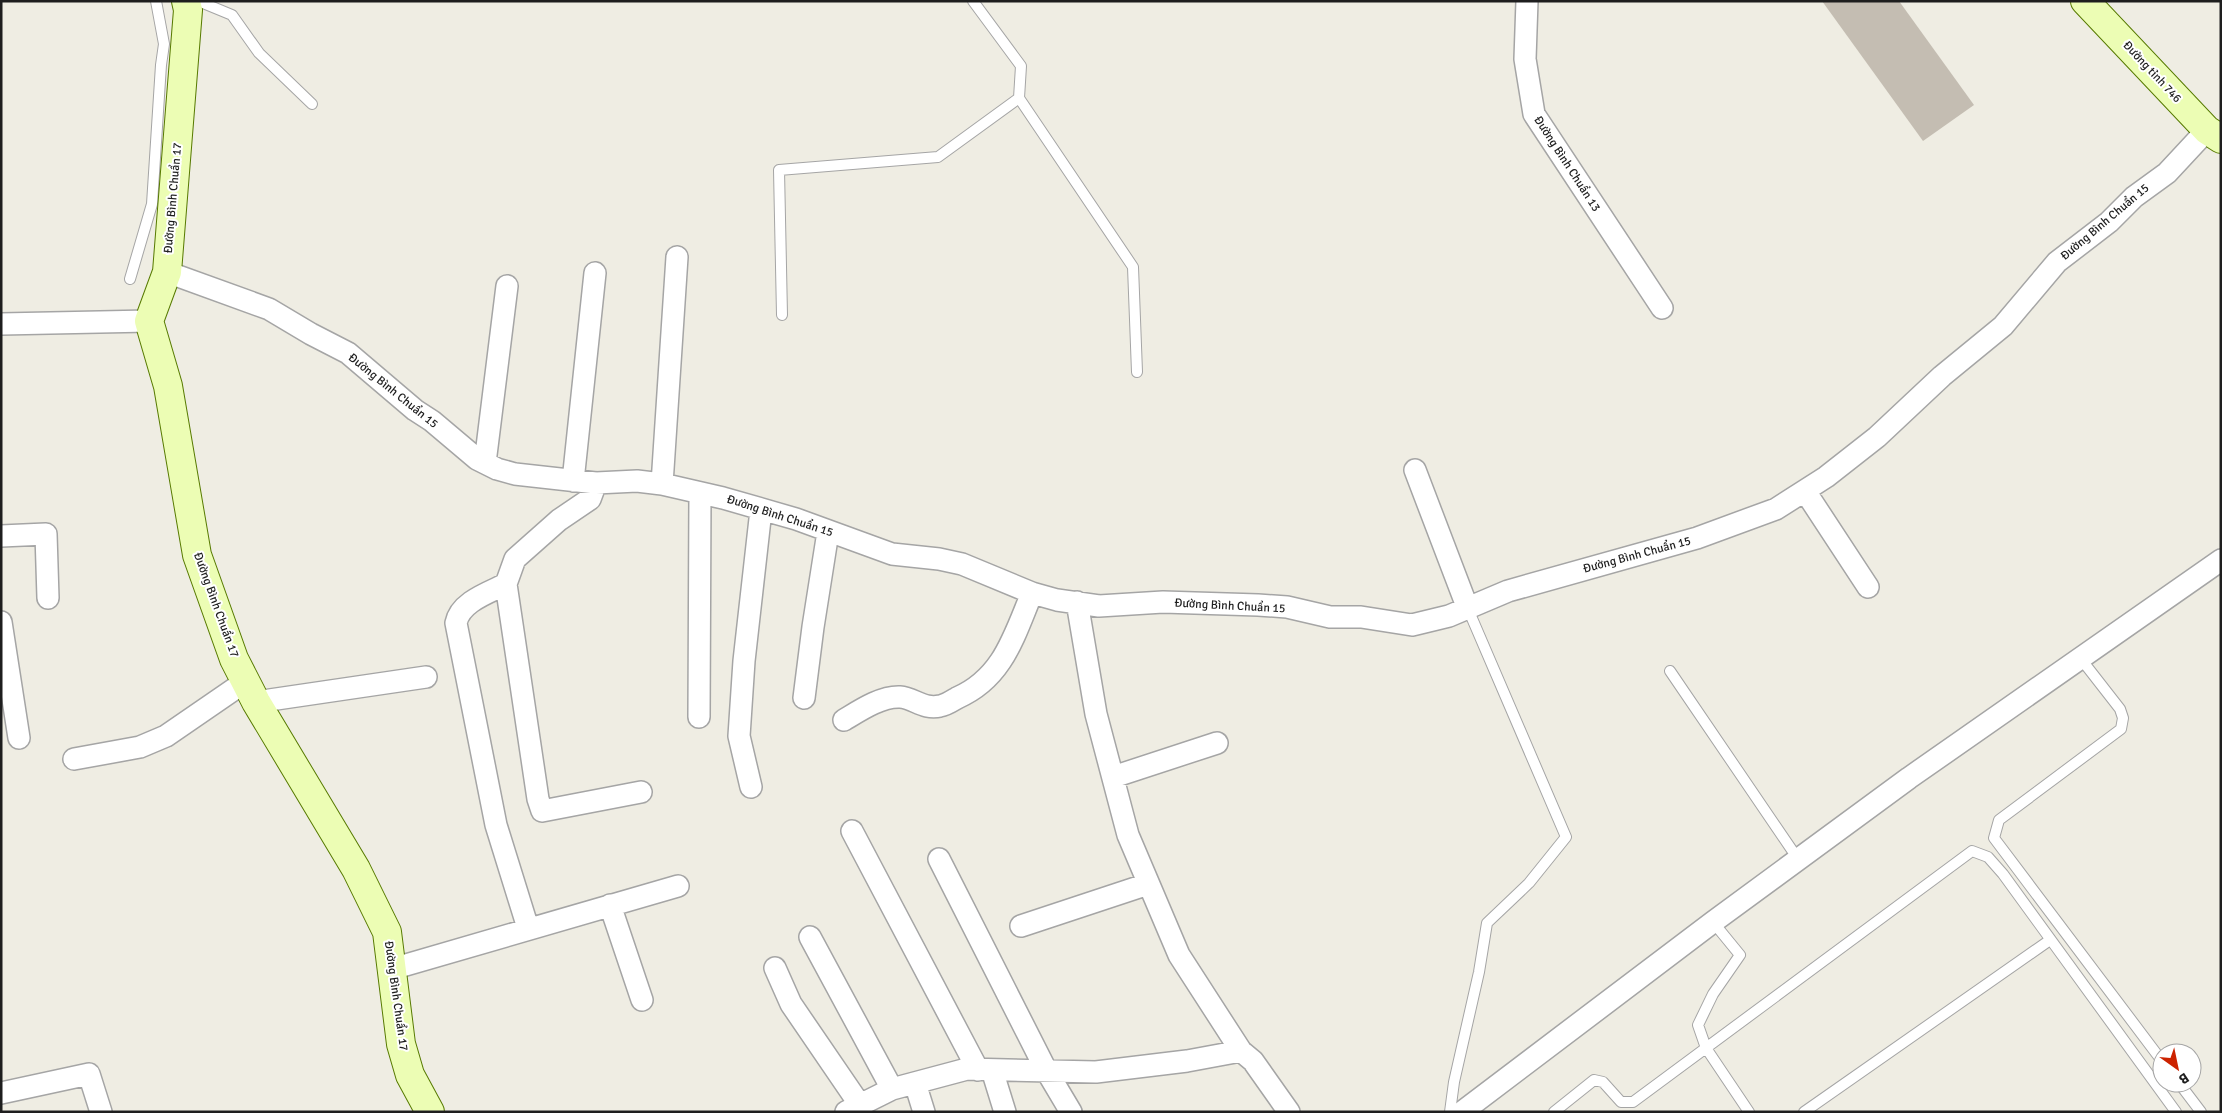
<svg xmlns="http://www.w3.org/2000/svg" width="2222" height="1113" font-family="Signika,sans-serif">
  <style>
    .building { fill: #c4bdb2 }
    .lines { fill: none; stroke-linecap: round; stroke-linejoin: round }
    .lane-casing { stroke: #a5a5a5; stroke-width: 12 }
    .street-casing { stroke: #a5a5a5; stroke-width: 24 }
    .secondary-casing { stroke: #577a00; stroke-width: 30 }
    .lane { stroke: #fff; stroke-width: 10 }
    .street { stroke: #fff; stroke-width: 21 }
    .secondary { stroke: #ecfdb4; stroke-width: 28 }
    .labels { text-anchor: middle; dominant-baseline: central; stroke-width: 4; stroke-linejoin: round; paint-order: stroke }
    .street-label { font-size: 12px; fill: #1e1e1e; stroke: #fff }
  </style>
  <rect width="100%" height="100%" fill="#efede3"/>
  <path class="building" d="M 1822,1 L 1899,1 L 1974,105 L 1923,141 Z"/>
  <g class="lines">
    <g class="lane-casing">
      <path id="lane" d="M 198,1 L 232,15 L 259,53 L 312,104
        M 973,1 L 1021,66 L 1019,98 L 1133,267 L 1137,372
        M 130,279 L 152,204 L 161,65 L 164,44 L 156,1
        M 782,315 L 779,170 L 938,157 L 1019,98
        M 2081,659 L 2120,709 L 2123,718 L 2121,729 L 1999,820 L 1994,838 L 2162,1061
        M 1670,671 L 1798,859
        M 1713,922 L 1740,955 L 1713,994 L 1698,1025 L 1706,1048 L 1749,1112
        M 2179,1083 L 2201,1112
        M 1450,1112 L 1454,1082 L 1479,972 L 1487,923 L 1529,883 L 1566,837 L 1468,609
        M 1554,1112 L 1594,1080 L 1603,1082 L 1621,1102 L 1633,1102 L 1972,851 L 1988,857 L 2003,874 L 2176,1112
        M 1804,1112 L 2050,940"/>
    </g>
    <g class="street-casing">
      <path id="street" d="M 1527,1 L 1525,59 L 1534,114 L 1662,308
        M 167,272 L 269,309 L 311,334 L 348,353 L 415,410 L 432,421 L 477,459 L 497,469 L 515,474 L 596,483 L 637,481 L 662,484 L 723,498 L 796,519 L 892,554 L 939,559 L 962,564 L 1032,593 L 1057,600 L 1099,606 L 1163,602 L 1258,605 L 1287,607 L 1330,617 L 1361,617 L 1412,625 L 1449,616 L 1508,591 L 1697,538 L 1776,509 L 1826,477 L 1877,437 L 1942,376 L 2003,326 L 2057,262 L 2109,222 L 2134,197 L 2167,173 L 2207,130
        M 1,324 L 149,321
        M 485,463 L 507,286
        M 1415,470 L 1468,609
        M 573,481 L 595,273
        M 596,483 L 590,499 L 559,520 L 515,559 L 506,584 L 538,799 L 542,811 L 641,792
        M 662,484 L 677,257
        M 1805,491 L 1868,587
        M 1,536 L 46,534 L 48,598
        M 506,584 C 488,593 460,602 456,623 L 496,825 L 528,928
        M 1077,602 L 1096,714 L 1128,835 L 1179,955 L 1241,1051
        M 1,622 L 19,738
        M 804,698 L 813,627 L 828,532
        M 256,702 L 426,677
        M 699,717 L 700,493
        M 844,720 C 859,711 881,696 900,697 C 914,698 924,710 940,706 C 946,705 952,701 957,698 C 1003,678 1014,636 1032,593
        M 74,759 L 140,747 L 166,736 L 246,681
        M 1113,777 L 1217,743
        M 751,787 L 739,736 L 744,661 L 761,510
        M 852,831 L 978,1070
        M 939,859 L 1046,1070 L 1071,1112
        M 610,905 L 642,1000
        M 1021,926 L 1148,884
        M 810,937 L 892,1089
        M 775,968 L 791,1004 L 860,1105
        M 392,969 L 678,886
        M 992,1070 L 1005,1112
        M 915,1083 L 924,1112
        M 1,1093 L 89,1074 L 101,1112
        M 846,1112 L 892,1089 L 967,1069 L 1096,1072 L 1187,1061 L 1241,1051 L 1253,1061 L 1289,1112
        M 1462,1112 L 1713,922 L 1909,778 L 2221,560"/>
    </g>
    <g class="secondary-casing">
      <path id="secondary" d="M 186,1 L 188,10 L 167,272 L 149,321 L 168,386 L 197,555 L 234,659 L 256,702 L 356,869 L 387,932 L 401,1044 L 410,1075 L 430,1112
        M 2085,1 L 2207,130 L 2221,139"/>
    </g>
    <use href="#lane" class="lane"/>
    <use href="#street" class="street"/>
    <use href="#secondary" class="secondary"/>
  </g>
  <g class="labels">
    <g class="street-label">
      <text transform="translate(2152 72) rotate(47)">Đường tỉnh 746</text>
      <text transform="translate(1567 164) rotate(57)">Đường Bình Chuẩn 13</text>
      <text transform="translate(173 198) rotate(-85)">Đường Bình Chuẩn 17</text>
      <text transform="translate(2105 222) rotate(-40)">Đường Bình Chuẩn 15</text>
      <text transform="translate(393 391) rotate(39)">Đường Bình Chuẩn 15</text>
      <text transform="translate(780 516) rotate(18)">Đường Bình Chuẩn 15</text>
      <text transform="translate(1637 555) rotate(-15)">Đường Bình Chuẩn 15</text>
      <text transform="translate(216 605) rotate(70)">Đường Bình Chuẩn 17</text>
      <text transform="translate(1230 606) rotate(3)">Đường Bình Chuẩn 15</text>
      <text transform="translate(396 996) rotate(82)">Đường Bình Chuẩn 17</text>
    </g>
  </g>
  <rect width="2222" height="1113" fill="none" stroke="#1e1e1e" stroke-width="5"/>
  <g transform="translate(2177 1068) rotate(147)"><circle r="24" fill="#ffffff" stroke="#a5a5a5"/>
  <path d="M0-4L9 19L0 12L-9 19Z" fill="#cc2300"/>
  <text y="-8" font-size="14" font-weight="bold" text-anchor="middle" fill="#1e1e1e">B</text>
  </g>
</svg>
